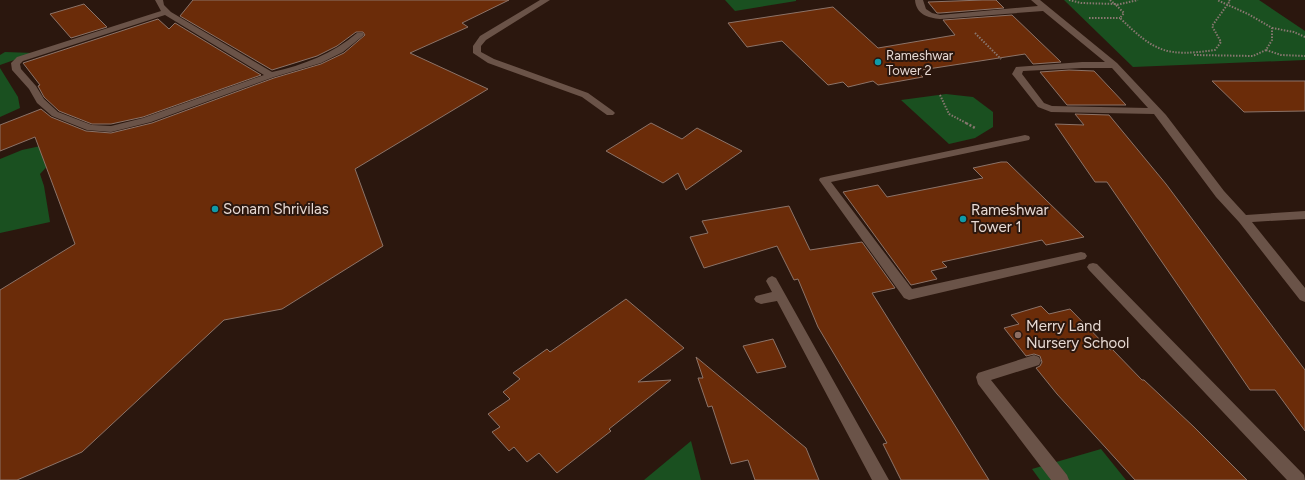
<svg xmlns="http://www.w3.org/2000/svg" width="1305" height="480" font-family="Figtree,sans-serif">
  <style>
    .green { fill: #1a5020 }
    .building { fill: #6b2c09; stroke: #8c7368 }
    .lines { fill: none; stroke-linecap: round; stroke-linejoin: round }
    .path-far1 { stroke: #887770; stroke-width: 2; stroke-dasharray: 1.5 1.5; stroke-linecap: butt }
    .path { stroke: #887770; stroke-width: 2.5; stroke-dasharray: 2 2; stroke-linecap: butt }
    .minor { fill: #6a5348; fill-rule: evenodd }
    .culture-dot { fill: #0f9aa8; stroke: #2b170e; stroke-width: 1.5 }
    .education-dot { fill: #8d6e63; stroke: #2b170e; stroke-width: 1.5 }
    .labels { text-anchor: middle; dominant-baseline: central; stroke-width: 4; stroke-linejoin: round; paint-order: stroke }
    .far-poi-label { font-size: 13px; fill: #e7d9d3; stroke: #2b170e; text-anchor: start }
    .poi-label { font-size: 15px; fill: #e7d9d3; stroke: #2b170e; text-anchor: start }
  </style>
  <rect width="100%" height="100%" fill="#2b170e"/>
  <path class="green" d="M 725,0 L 796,0 L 796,1 L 735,11 Z
    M 1064,0 L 1259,0 L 1305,31 L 1305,60 L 1133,67 Z
    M 5,52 L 34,53 L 0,65 L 0,55 Z
    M 0,68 L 18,97 L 20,108 L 0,117 Z
    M 946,94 L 973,97 L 993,112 L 993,127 L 975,138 L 949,144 L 901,100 Z
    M 73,139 L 40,174 L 44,186 L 50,222 L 0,233 L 0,159 L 22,150 Z
    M 691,441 L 701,480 L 644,480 Z
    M 1101,449 L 1126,480 L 1040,480 L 1032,469 Z"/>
  <path class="building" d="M 193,0 L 509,0 L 462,23 L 468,27 L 410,53 L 488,89 L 355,169 L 383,246 L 282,309 L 224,320 L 82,452 L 17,480 L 0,480 L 0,290 L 75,244 L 35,137 L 0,151 L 0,125 L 41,109 L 51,117 L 86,131 L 111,133 L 152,123 L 274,78 L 321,64 L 344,53 L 365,35 L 363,32 L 356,32 L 337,46 L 317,56 L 272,70 L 180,16 Z
    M 983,0 L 996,0 L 1004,8 L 940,13 L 937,13 L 928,2 Z
    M 84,4 L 107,27 L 71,38 L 50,14 Z
    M 833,7 L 878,48 L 955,35 L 943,20 L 1012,15 L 1061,62 L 1033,64 L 1025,54 L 915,71 L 923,77 L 878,85 L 873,81 L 848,87 L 843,82 L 828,85 L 782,41 L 747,47 L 728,23 Z
    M 158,19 L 169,29 L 175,23 L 261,75 L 143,117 L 111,124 L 92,124 L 59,111 L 44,97 L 38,86 L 40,85 L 23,63 Z
    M 1069,70 L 1094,71 L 1126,105 L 1067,105 L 1040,72 Z
    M 1212,81 L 1305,81 L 1305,111 L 1244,112 Z
    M 1075,114 L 1109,115 L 1166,184 L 1305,370 L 1305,431 L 1275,390 L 1250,390 L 1107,182 L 1095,182 L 1055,124 L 1084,125 Z
    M 651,123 L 682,139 L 697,128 L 742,151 L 686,190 L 678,173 L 663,183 L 606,151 Z
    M 1001,162 L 1007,162 L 1084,237 L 1046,245 L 1042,240 L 942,262 L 947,267 L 931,271 L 937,279 L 911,285 L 843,192 L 878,185 L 887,197 L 983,178 L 973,168 Z
    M 789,206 L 810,250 L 862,242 L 895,288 L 872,293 L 989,480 L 901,480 L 883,444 L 887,443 L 818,327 L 798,279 L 794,280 L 777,246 L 704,268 L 690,237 L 708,233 L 702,221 Z
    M 626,299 L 684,348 L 638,382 L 671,380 L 609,429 L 611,431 L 557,473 L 539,453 L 527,462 L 514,447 L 509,451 L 492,432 L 500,427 L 488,414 L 510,399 L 503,392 L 520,379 L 513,373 L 547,349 L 550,352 Z
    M 1041,306 L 1049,314 L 1070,309 L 1110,350 L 1112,349 L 1142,380 L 1144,380 L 1194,427 L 1247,480 L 1135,480 L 1057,394 L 1036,368 L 1040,366 L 1042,362 L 1040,356 L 1034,354 L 1026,356 L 1004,328 L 1019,324 L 1011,315 Z
    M 773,339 L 786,367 L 757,373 L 743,346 Z
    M 696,357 L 806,448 L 819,480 L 755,480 L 748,460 L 731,464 L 712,406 L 708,407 L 698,378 L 703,378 Z"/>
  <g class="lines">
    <path class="path-far1" d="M 1069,0 L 1081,3 L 1115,4 L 1124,13 L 1120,18 C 1155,52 1166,57 1215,50 L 1221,42 L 1212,26 L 1230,1 L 1229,0
      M 1110,0 L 1116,5 L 1138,0
      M 1089,18 L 1120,18
      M 1272,28 L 1294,32 L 1305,37
      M 975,33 L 1001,59
      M 1266,50 L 1281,55 L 1305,56
      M 1194,55 L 1253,56 L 1266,50 L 1272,40 L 1272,28 L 1248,14 L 1217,0
      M 940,95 L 949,114 L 968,124"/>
    <path class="path" d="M 966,123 L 975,128"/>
    <path class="minor" d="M 155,0 L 163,0 L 164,5 L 171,12 L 272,72 C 304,65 332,54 357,33 L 363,33 L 364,35 L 343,52 L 321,63 L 274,77 L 151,122 L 111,132 L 87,130 L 52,116 L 37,103 L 29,89 L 12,70 L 11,63 L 17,57 L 161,11 ZM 165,15 L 264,75 L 143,118 L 111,126 L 92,125 L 58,112 L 44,99 L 36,86 L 21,69 L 20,64 L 23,61 Z
      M 540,0 L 550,0 L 486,40 L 481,46 L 481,52 L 494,59 L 588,93 L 613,111 L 615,113 L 613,115 L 607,115 L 582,97 L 488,63 L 473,53 L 473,46 L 480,36 Z
      M 915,0 L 923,0 L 926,9 L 932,13 L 940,15 L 1038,6 L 1031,0 L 1040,0 L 1117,63 L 1166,115 L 1224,191 L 1246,215 L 1305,211 L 1305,219 L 1252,222 L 1305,288 L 1305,302 L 1300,300 L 1239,222 L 1216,197 L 1154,114 L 1051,112 L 1038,107 L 1012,74 L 1016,67 L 1082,62 L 1105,62 L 1043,11 L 940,19 C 928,18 916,14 915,0 ZM 1082,68 L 1112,68 L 1148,108 L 1052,106 L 1044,103 L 1022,74 L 1023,71 Z
      M 1025,135 L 1029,136 L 1030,138 L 1029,140 L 831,182 L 912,289 L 1081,252 L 1085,253 L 1087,256 L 1085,259 L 909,300 L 904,298 L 819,180 L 820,178 L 824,177 Z
      M 1093,263 L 1097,264 L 1304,475 L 1305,480 L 1287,480 L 1089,270 L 1087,267 L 1089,264 Z
      M 772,276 L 776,278 L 889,480 L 872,480 L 777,301 L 761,304 L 756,302 L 754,299 L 756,296 L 772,292 L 766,281 L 768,278 Z
      M 1034,355 L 1039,357 L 1041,361 L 1039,365 L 991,380 L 1067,475 L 1069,480 L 1051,480 L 978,384 L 976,377 L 978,373 Z"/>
  </g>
  <g class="culture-dot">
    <circle cx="878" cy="62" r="4"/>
    <circle cx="215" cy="209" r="4"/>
    <circle cx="963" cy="219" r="4"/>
  </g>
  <circle class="education-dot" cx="1018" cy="335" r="4"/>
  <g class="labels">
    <g class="far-poi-label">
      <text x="886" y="55">Rameshwar<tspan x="886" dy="15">Tower 2</tspan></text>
    </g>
    <g class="poi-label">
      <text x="223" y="209">Sonam Shrivilas</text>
      <text x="971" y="210">Rameshwar<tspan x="971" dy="17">Tower 1</tspan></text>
      <text x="1026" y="326">Merry Land<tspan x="1026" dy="17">Nursery School</tspan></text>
    </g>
  </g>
</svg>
